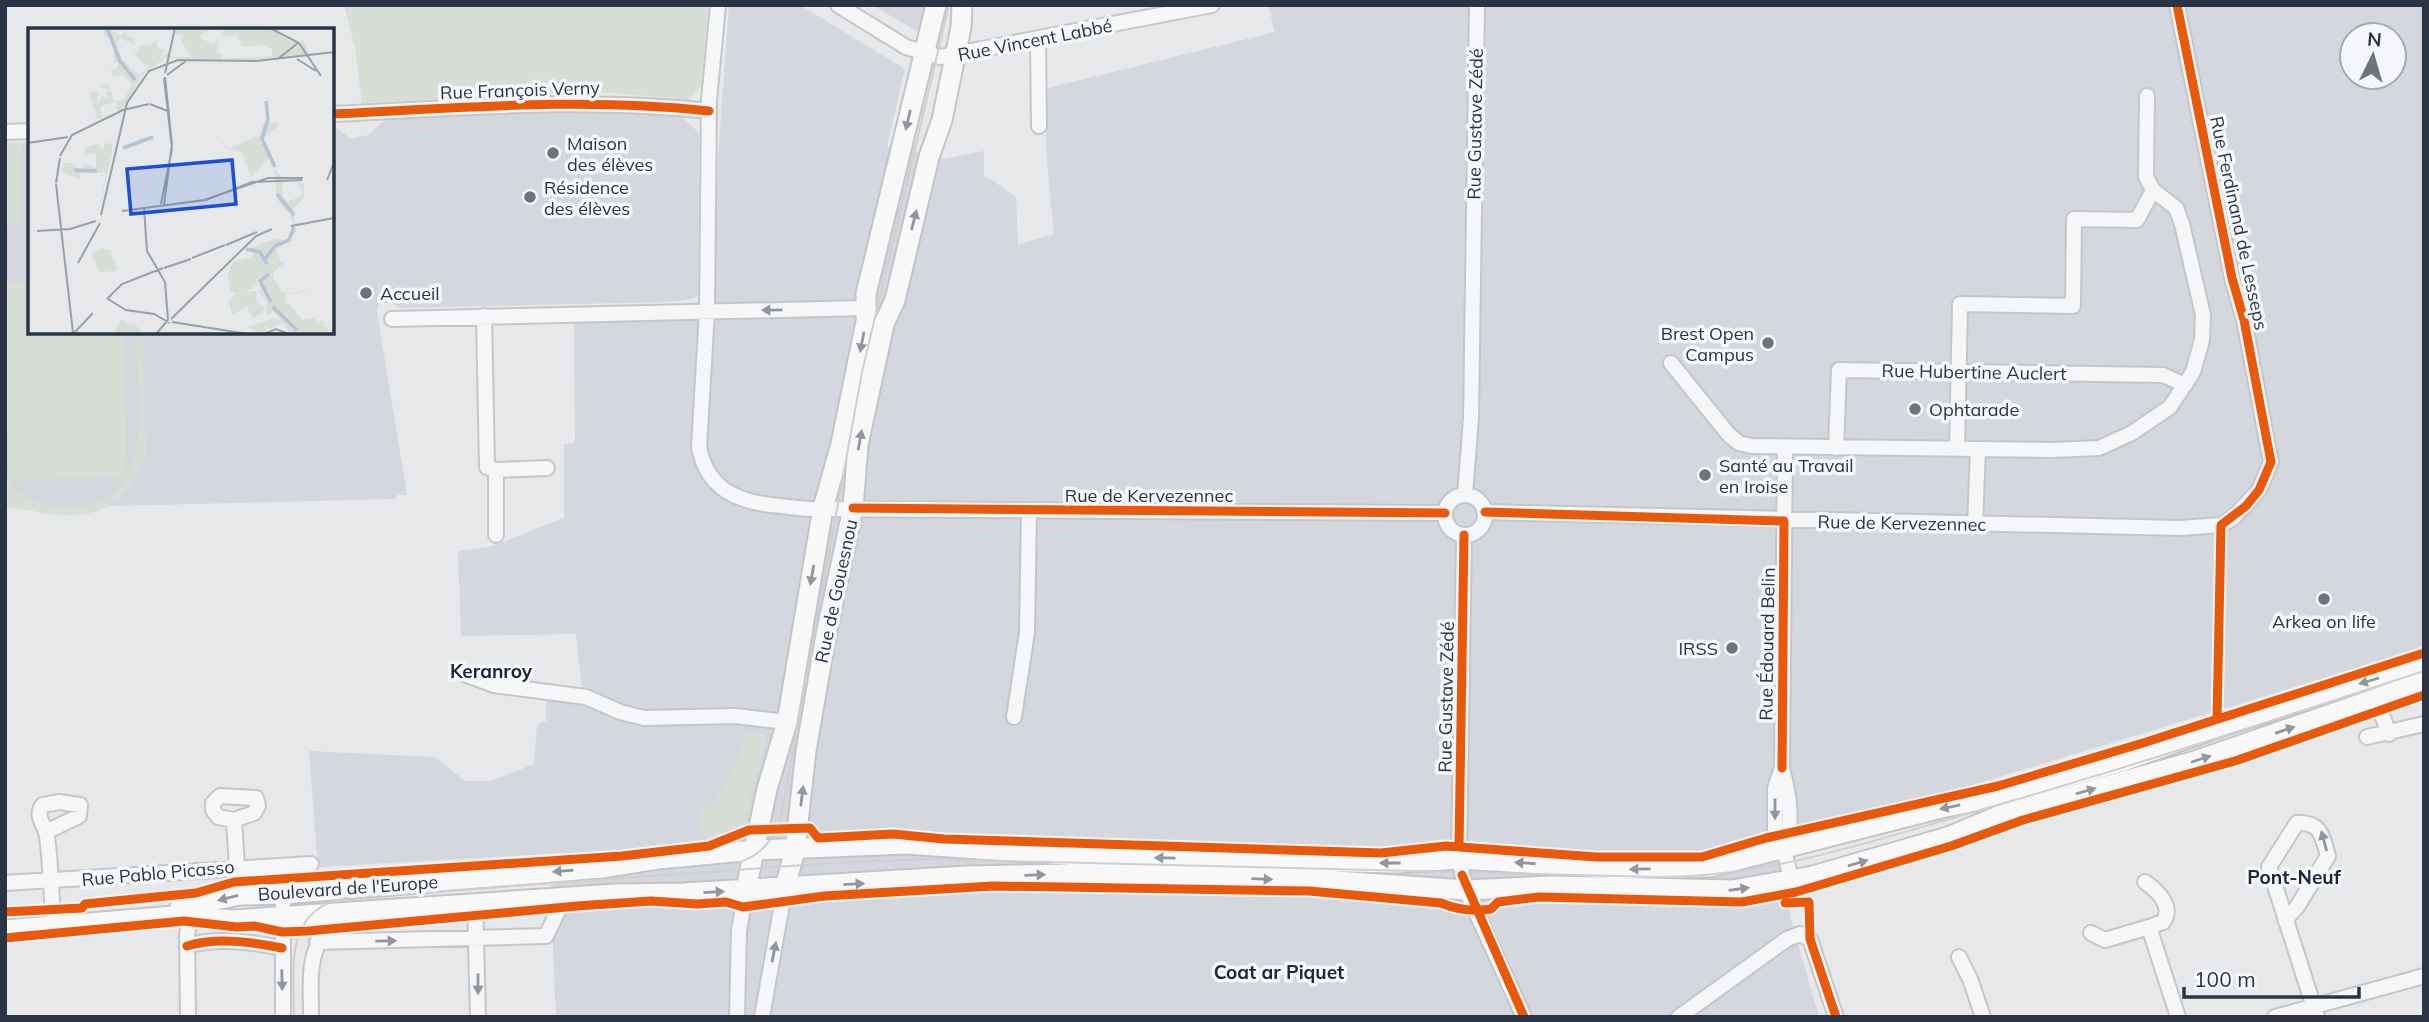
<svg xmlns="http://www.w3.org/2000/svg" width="2429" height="1022" font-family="Mulish,sans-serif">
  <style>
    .built { fill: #d4d7dd; fill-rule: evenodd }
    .green { fill: #d6ded6 }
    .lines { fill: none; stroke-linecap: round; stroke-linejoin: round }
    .minor-casing { stroke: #c4c6c8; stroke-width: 18 }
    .major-casing { stroke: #c2c5c8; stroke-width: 23 }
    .minor { stroke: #f5f6f7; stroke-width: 14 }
    .major { stroke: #f8f8f8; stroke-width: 19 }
    .tram { stroke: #cecfd2; stroke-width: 2 }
    .cycleway-casing { stroke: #f4f6f9; stroke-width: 13 }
    .cycleway { stroke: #e8590c; stroke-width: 9 }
    .oneway { fill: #92969e }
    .oneway2 { fill: #90959e }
    .poi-dot { fill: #6c737f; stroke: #f4f6f9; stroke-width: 2.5 }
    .labels { text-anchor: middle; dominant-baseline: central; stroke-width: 7; stroke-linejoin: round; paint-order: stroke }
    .street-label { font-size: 18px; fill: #2b3445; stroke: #f4f6f9 }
    .poi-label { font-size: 18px; fill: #2b3445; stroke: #f4f6f9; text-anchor: start }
    .neighbourhood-label { font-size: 19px; font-weight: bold; fill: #1d2536; stroke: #f4f6f9 }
    .inset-river { fill: none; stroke: #b4c4d5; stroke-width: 3.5 }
    .inset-road { fill: none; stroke: #9ba0a8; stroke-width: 2 }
    .view { fill: #1d4ed8; fill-opacity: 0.15; stroke: #1d4ed8; stroke-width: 3.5 }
    .inset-edge { fill: none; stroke: #2b3445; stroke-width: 3.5 }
  </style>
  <rect width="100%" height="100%" fill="#e6e8ea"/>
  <path class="built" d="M 729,5 L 800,5 L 905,69 L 887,146 L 943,159 L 984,151 L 984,177 L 989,178 L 1016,197 L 1018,245 L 1054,234 L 1047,162 L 1044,89 L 1275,32 L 1268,5 L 2424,5 L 2424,648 L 1890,810 L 1787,829 L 1790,916 L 1819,1017 L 556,1017 L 549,854 L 318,867 L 309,751 L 435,757 L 465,781 L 491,781 L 534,764 L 537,724 L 546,721 L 546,697 L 582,690 L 576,634 L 461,636 L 458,551 L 493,546 L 564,518 L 564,444 L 575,443 L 574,320 L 714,315 L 718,157 ZM 2352,35 L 2394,35 L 2394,77 L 2352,77 Z
    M 872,5 L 929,5 L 920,33 Z
    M 561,111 L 681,116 L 699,133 L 698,295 L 693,299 L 667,302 L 398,308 L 393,303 L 379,303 L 377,312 L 407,495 L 397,495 L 396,499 L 110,506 L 76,515 L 41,513 L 28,508 L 5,508 L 5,143 L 30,142 L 30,332 L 332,332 L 333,125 L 351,139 L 368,135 L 386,119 Z"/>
  <path class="green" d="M 344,5 L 708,5 L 702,85 L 689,100 L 590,91 L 362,103 L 355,48 Z
    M 5,143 L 22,143 L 20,205 L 23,222 L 5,225 Z
    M 30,282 L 30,332 L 124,333 L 127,477 L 8,480 C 19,498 43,506 64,507 C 162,511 137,397 135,333 L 143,333 L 146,452 C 135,495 104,519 59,515 C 40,513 24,508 5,508 L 5,475 L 8,478 L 5,283 Z
    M 747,732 L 765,734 L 767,739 L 752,787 L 745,824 L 709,842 L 695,824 L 701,815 L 695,809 L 709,807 L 731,775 Z"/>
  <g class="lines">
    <g class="minor-casing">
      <path id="minor" d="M 718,5 L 709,100 L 707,311 L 699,447 C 710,505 761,504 809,509 L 1445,513
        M 838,5 L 906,47 L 940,57 L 1212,5
        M 1038,40 L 1039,126
        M 332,114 C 459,108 583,97 709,111
        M 5,132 L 30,131
        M 484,316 L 487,467 L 496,470 L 496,535
        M 392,319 L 865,308
        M 1671,363 L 1729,435 L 1739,443 L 1752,446 L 2052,450 L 2099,448 L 2132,433 L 2170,407 L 2193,372 L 2202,340 L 2203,315 L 2182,224 L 2176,208 L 2153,190 L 2146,177 L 2147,96
        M 1836,448 L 1839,370 L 2163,375 L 2185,385
        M 1957,449 L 1960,304 L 2073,306 L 2074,219 L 2137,220 L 2153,190
        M 496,470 L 547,468
        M1445 515a20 20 0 1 1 40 0a20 20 0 1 1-40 0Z
        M 1465,495 L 1471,418 L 1477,5
        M 1485,512 L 2180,528 L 2221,525 L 2233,518 L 2259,490 L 2271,462 L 2244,320 L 2232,278 L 2177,5
        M 1975,525 L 1978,449
        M 1464,535 L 1459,859 L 1466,890 L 1524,1017
        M 464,674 L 494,685 L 586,697 L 620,712 L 644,718 L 735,716 L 787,722
        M 2376,698 L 2389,734
        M 1014,717 L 1027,632 L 1029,510
        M 2367,737 L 2424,724
        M 1782,768 L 1775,788 L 1775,836 L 1784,849 L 1791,880
        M 234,820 L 254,813 L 258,806 L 256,798 L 220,796 L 213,803 L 213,810 L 218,817 L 234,820 L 237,867
        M 46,832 L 79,816 L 80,805 L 59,802 L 43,805 C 34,816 45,824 47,836 C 51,866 51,896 54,926
        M 1784,849 C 1794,823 1789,794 1782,768 L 1785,447
        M 2145,882 C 2158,891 2174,907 2163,922 L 2149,927 L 2178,1017
        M 5,883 L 311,864
        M 283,894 L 283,1017
        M 475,903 L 478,1017
        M 2285,920 L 2297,907 L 2328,856 C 2322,835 2321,822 2297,823 L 2269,867 L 2317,1017
        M 2091,933 L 2105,940 L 2149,927
        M 317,942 L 546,936 L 559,909 L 570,896
        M 187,946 C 217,937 252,942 282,948
        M 1959,957 L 1970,979 L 1983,1017
        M 188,1017 L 187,933 L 192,916
        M 311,1017 C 311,968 305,945 346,913
        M 737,1017 L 739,931 L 746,889
        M 762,1017 L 785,887
        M 1679,1017 L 1787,939 L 1800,934 L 1810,939 L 1836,1017
        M 2275,1017 L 2424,976"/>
    </g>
    <g class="major-casing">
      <path id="major" d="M 785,887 L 795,850 L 806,751 L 826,635 L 853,508 L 858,445 L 884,324 L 895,300 L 929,157 L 942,120 L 961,27 L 962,5
        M 746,889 L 767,789 L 787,722 L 823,508 L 841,444 L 866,322 L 866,294 L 936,5
        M 180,907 L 240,895 L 283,894 L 601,868 L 658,859 L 755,850 L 906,844 L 1082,856 L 1396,863 L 1459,859 L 1623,869 L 1710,867 L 1941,808 L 1997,797 L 2123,761 L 2229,724 L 2424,663
        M 5,930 L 174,916 L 234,920 L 615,894 L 683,893 L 967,876 L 1077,874 L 1321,880 L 1466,890 L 1552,886 L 1732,890 L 1813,876 L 1948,837 L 1996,817 L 2192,762 L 2424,682"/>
    </g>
    <use href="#minor" class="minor"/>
    <use href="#major" class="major"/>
    <path class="tram" d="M 734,864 C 760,857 774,841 781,816 L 862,372 L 949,5
      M 294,1017 C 294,969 283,910 345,898 L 832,863 L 926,859 L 1658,877 C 1764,877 1863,844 1963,815 C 2118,771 2271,721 2424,671"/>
    <g class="cycleway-casing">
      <path id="cycleway" d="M 2177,5 L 2232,278 L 2244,320 L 2271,462 L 2259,490 L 2246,506 L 2221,525 L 2217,719
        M 332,114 C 459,108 583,97 709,111
        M 853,508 L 1445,513
        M 1485,512 L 1784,521 L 1782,768
        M 1459,847 L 1464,535
        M 1462,875 L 1524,1017
        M 1785,903 L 1809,902 L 1810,939 L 1836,1017
        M 5,912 L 82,908 L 85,904 L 196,893 L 234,882 L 622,856 L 709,846 L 749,830 L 810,828 L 818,838 L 893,834 L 944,839 L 1381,853 L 1446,846 L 1596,857 L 1702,857 L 1766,838 L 1998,786 L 2143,743 L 2424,653
        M 5,938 L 184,921 L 237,927 L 254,926 L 282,932 L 308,931 L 577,906 L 651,901 L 697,904 L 726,902 L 743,907 L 824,896 L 993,886 L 1309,891 L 1441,903 C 1458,910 1473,912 1491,909 L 1498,902 L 1539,897 L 1742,902 L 1796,892 L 1951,846 L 2023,820 L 2235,761 L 2424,695
        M 187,946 C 217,937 252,942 282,948"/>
    </g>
    <use href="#cycleway" class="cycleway"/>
  </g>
  <defs><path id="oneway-solid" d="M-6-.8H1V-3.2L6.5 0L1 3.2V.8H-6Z" transform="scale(1.75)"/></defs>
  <g class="oneway">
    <use href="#oneway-solid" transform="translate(908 120) rotate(103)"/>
    <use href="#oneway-solid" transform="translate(914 220) rotate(-76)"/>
    <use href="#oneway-solid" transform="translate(862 342) rotate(101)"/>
    <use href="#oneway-solid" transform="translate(860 440) rotate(-80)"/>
    <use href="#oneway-solid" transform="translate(812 575) rotate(100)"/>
    <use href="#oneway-solid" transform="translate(2369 681) rotate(163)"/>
    <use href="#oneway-solid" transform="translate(2285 730) rotate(-19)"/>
    <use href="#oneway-solid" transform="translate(2201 759) rotate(-18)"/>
    <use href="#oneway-solid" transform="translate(2086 791) rotate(-16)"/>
    <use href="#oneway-solid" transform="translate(802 796) rotate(-83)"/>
    <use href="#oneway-solid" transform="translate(1950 807) rotate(168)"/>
    <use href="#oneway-solid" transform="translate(1165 858) rotate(-179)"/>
    <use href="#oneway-solid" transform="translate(1390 863) rotate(180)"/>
    <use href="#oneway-solid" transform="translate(1525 863) rotate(-176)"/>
    <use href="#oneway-solid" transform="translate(1858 863) rotate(-16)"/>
    <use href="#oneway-solid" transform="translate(1640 869) rotate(179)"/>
    <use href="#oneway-solid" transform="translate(563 871) rotate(175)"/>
    <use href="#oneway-solid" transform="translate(1035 875) rotate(-2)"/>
    <use href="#oneway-solid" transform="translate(1262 879) rotate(2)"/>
    <use href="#oneway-solid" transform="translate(854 884) rotate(-3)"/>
    <use href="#oneway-solid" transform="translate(1739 889) rotate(-8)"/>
    <use href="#oneway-solid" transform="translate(714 892) rotate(-3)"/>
    <use href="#oneway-solid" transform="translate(228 898) rotate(166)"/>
  </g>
  <g class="oneway2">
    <use href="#oneway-solid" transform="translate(772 310) rotate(179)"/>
    <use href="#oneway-solid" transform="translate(1775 809) rotate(90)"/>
    <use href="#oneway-solid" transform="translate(2324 841) rotate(-105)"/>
    <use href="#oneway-solid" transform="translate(386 941) rotate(-1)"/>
    <use href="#oneway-solid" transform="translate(774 952) rotate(-79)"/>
    <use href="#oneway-solid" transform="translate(282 980) rotate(89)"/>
    <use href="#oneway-solid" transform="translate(478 984) rotate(90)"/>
  </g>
  <g class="poi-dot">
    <circle cx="553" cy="153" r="7"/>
    <circle cx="530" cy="197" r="7"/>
    <circle cx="366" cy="293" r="7"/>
    <circle cx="1768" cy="343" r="7"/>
    <circle cx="1915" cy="409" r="7"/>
    <circle cx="1705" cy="475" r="7"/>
    <circle cx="2324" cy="599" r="7"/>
    <circle cx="1732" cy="648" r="7"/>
  </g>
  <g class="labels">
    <g class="street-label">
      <text transform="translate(1035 40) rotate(-11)">Rue Vincent Labbé</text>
      <text transform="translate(520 90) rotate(-2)">Rue François Verny</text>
      <text transform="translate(1475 124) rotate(-89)">Rue Gustave Zédé</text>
      <text transform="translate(2239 223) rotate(78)">Rue Ferdinand de Lesseps</text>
      <text transform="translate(1974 372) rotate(1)">Rue Hubertine Auclert</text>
      <text x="1149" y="495">Rue de Kervezennec</text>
      <text transform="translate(1902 523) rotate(1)">Rue de Kervezennec</text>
      <text transform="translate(836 591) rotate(-78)">Rue de Gouesnou</text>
      <text transform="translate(1767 644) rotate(-89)">Rue Édouard Belin</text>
      <text transform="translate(1446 697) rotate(-89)">Rue Gustave Zédé</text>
      <text transform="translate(158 873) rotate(-5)">Rue Pablo Picasso</text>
      <text transform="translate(348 888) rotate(-4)">Boulevard de l'Europe</text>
    </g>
    <g class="poi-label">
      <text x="567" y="143">Maison<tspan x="567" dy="21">des élèves</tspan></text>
      <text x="544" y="187">Résidence<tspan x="544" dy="21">des élèves</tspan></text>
      <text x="380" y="293">Accueil</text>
      <text x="1754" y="333" text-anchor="end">Brest Open<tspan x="1754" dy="21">Campus</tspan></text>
      <text x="1929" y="409">Ophtarade</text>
      <text x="1719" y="465">Santé au Travail<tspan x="1719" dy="21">en Iroise</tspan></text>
      <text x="2324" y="621" text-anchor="middle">Arkea on life</text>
      <text x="1718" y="648" text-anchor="end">IRSS</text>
    </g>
    <g class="neighbourhood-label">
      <text x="491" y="671">Keranroy</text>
      <text x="2294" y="877">Pont-Neuf</text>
      <text x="1279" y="972">Coat ar Piquet</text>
    </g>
  </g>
  <g transform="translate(28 28)">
    <rect width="306" height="306" fill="#e6e8ea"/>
    <path d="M 77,0 L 93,7 L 97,2 L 100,9 L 107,10 L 107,17 L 92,10 L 88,17 L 94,32 L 112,48 L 120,40 L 104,23 L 109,25 L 112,17 L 121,18 L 128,12 L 130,21 L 138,21 L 132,32 L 140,24 L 143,29 L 164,29 L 154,15 L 155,7 L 147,6 L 148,0 L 183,0 L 172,9 L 183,16 L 191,12 L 189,24 L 194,26 L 193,31 L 244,28 L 244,21 L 233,17 L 214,19 L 209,7 L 194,9 L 196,0 L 240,0 L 274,19 L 272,15 L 274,11 L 281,25 L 306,23 L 280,27 L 276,21 L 278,27 L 223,32 L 137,30 L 112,49 L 96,81 L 89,84 L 87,72 L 95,74 L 104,56 L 96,47 L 84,48 L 83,41 L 89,41 L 91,35 L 86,34 L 84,11 L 76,8 ZM 81,56 L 86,75 L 72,78 L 74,90 L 69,91 L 61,64 L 69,63 L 70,74 L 74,68 L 82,70 L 77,66 L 81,63 L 72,57 ZM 247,94 L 251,97 L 235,110 L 243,128 L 223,149 L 214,124 L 199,121 L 184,105 L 201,121 L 232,107 L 235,95 ZM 84,115 L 84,126 L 71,180 L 78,145 L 53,145 L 51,151 L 33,144 L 36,135 L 43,135 L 50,141 L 55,141 L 55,135 L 68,140 L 68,125 L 58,126 L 58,119 L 70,116 L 75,123 L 76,116 ZM 246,140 L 254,150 L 255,168 L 260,174 L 275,167 L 269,154 L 276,157 L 276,170 L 265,181 L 267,197 L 261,189 L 264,183 L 260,185 L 249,171 ZM 264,199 L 268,203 L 262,213 L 264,221 L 259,214 L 248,221 L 253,235 L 259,233 L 247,242 L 245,250 L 254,264 L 266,266 L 283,259 L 269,266 L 258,266 L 256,277 L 261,275 L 274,292 L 286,290 L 291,297 L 293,292 L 298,295 L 293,296 L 299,300 L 303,293 L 300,301 L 306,303 L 306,306 L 300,301 L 301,306 L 265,306 L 254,295 L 243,301 L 237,298 L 240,302 L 233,306 L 219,299 L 244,291 L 254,292 L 245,283 L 239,288 L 239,274 L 231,265 L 235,264 L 228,263 L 233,262 L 230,248 L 228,258 L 217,264 L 228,263 L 229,275 L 236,279 L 234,286 L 224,290 L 219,279 L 205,286 L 203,282 L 201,274 L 208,264 L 202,264 L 200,247 L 205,234 L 223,229 L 226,225 L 220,221 L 247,211 L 260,212 ZM 73,220 L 82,222 L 89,243 L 71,244 L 64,226 ZM 94,291 L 103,298 L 106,295 L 115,306 L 85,306 Z" fill="#d6ded6"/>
    <path class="inset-river" d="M 79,0 L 92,33 L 107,52M 238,73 L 240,91 L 234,111 L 247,139M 95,120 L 125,109M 46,142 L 69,143M 249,166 L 266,187M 218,221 L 232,224 L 239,236M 237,231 L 247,218 L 261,212 L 266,199M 241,246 L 232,253 L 243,274M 245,279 L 269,302"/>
    <path class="inset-road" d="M 242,0 L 271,15 L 293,48M 251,30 L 270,15M 269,31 L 288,43M 137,45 L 147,0M 139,47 L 158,33M 122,76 L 142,84M 0,115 L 40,109M 32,128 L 44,107 L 95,82 L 121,76M 299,152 L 307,132M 28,155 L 32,130M 28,156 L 45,305M 133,176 L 144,121 L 136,50M 136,177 L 144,116 L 137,49M 94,183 L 176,172 L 240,150 L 275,150M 73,187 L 99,75 L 121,43 L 150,32 L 228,33 L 307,24M 263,198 L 306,190M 9,203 L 42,201 L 68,193M 198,217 L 229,204M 164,230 L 197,217M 50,235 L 72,195M 136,240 L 163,231M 79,271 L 94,256 L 135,240M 80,271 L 98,282 L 126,286 L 142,295M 143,291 L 228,208 L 244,201M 144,294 L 220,306M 45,306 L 65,285M 128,306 L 140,292 L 137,254 L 119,223 L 116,180 L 178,172 L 224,154 L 274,152M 236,306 L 248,301 L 261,306"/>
    <path class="view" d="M 204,132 L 208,176 L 103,186 L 99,141 Z"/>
    <rect width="306" height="306" class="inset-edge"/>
  </g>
  <rect width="2429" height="1022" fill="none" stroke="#2b3445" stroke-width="14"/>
  <g transform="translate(2373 56) rotate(5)"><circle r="33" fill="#f4f6f9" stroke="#a4a8b1" stroke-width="2"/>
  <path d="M0-5L12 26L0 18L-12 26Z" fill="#6c737f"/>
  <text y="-10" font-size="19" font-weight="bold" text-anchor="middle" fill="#2b3445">N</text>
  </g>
  <path d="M2184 987v10h175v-10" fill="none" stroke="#2b3445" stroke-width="3.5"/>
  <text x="2194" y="987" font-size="21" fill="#2b3445" stroke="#f4f6f9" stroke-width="5" paint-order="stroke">100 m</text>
</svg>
